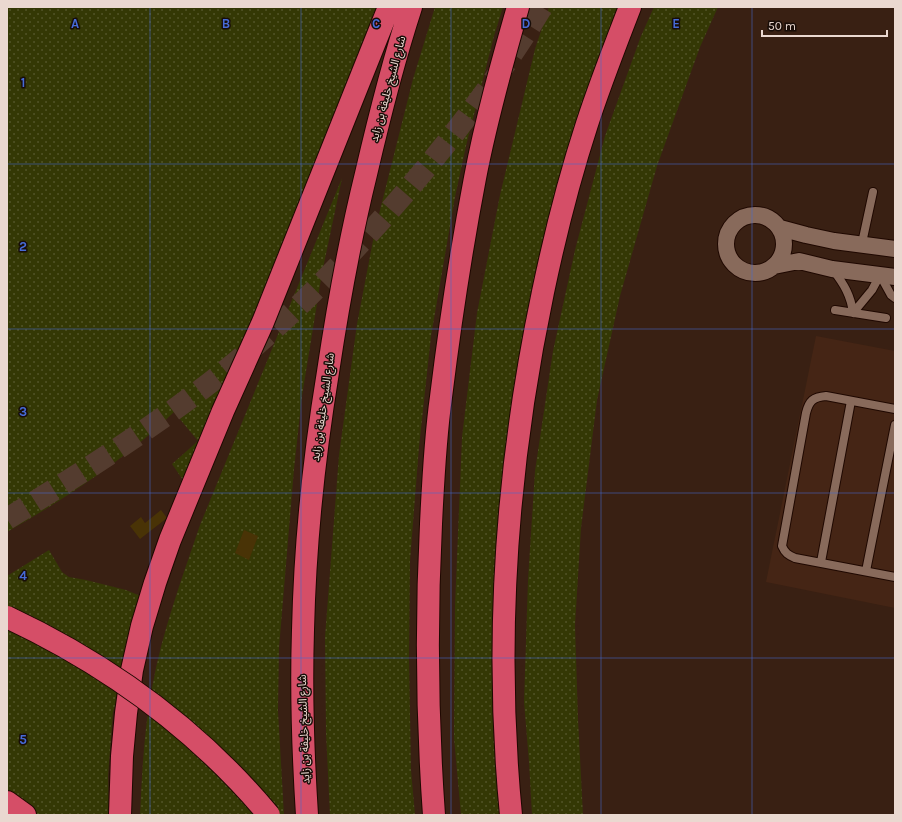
<svg xmlns="http://www.w3.org/2000/svg" width="902" height="822" font-family="Karla,'Noto Sans Arabic',sans-serif">
  <style>
    .built { fill: #452515 }
    .garden { fill: url(#garden-dots) }
    .building { fill: #493306 }
    .lines { fill: none; stroke-linecap: round; stroke-linejoin: round }
    .highway-tunnel { stroke: #543c2f; stroke-width: 22; stroke-dasharray: 22 11; stroke-linecap: butt }
    .lane-casing { stroke: #1f0801; stroke-width: 10 }
    .street-casing { stroke: #1f0801; stroke-width: 18 }
    .highway-casing { stroke: #1f0801; stroke-width: 24 }
    .lane { stroke: #886a5b; stroke-width: 8 }
    .street { stroke: #886a5b; stroke-width: 16 }
    .highway { stroke: #d54e67; stroke-width: 22 }
    .highway-bridge-casing { stroke: #1f0801; stroke-width: 24; stroke-linecap: butt }
    .highway-bridge { stroke: #d54e67; stroke-width: 22 }
    .grid { fill: none; stroke: #466ad6; stroke-width: 1; stroke-opacity: 0.55 }
    .labels { text-anchor: middle; dominant-baseline: central; stroke-width: 3; stroke-linejoin: round; paint-order: stroke }
    .street-label { font-size: 11px; fill: #ead8d0; stroke: #180d08 }
    .grid-label { font-size: 13px; text-anchor: middle; font-weight: bold; fill: #466ad6; stroke: #180d08; stroke-width: 3; stroke-linejoin: round; paint-order: stroke }
  </style>
  <defs>
    <pattern id="garden-dots" width="8" height="8" patternUnits="userSpaceOnUse"><rect width="8" height="8" fill="#343805"/><path d="M2 2h.1M6 6h.1" fill="none" stroke="#525428" stroke-width="1.8" stroke-linecap="round"/></pattern>
  </defs>
  <rect width="100%" height="100%" fill="#392013"/>
  <path class="built" d="M 816,336 L 895,351 L 895,608 L 766,582 Z"/>
  <path class="garden" d="M 7,7 L 378,7 L 350,85 L 185,483 L 172,464 L 198,441 L 174,412 C 125,460 66,498 7,532 Z
    M 435,7 L 503,7 L 494,36 L 466,146 L 455,197 L 431,336 L 419,447 L 410,561 L 409,658 L 411,770 L 415,815 L 330,815 L 326,733 L 325,637 L 339,455 L 357,324 L 375,230 L 413,79 Z
    M 549,7 L 617,7 L 583,103 L 543,238 L 519,364 L 502,481 L 494,609 L 493,729 L 500,815 L 461,815 L 454,738 L 455,606 L 462,437 L 477,313 L 500,195 L 535,49 Z
    M 654,7 L 718,7 L 700,47 L 657,166 L 620,296 L 597,400 L 581,528 L 575,625 L 578,719 L 583,815 L 532,815 L 529,762 L 524,702 L 528,580 L 535,471 L 553,351 L 575,250 L 605,136 L 641,36 Z
    M 342,178 L 322,273 L 302,396 L 294,469 L 279,648 L 278,711 L 284,815 L 140,815 C 142,773 144,730 152,688 C 162,632 182,578 200,525 Z
    M 49,550 L 62,572 L 69,577 L 86,580 L 126,590 L 143,597 L 129,667 L 113,712 L 108,776 L 109,815 L 7,815 L 7,576 Z"/>
  <path class="building" d="M 161,510 L 167,518 L 140,539 L 130,526 L 141,517 L 145,523 Z
    M 244,530 L 258,536 L 249,560 L 235,553 Z"/>
  <g class="lines">
    <path class="highway-tunnel" d="M 7,519 C 86,470 164,421 236,362 C 282,324 324,282 364,239 C 430,167 491,91 542,7"/>
    <g class="lane-casing">
      <path id="lane" d="M 862,243 L 873,192
        M 833,270 C 844,284 851,296 853,313
        M 880,275 L 891,295 L 895,298
        M 835,310 L 886,318
        M 853,313 L 872,290 L 880,275
        M 895,409 L 826,396 C 813,397 809,401 806,413 L 782,546 C 785,553 788,555 795,558 L 895,577
        M 821,562 L 851,401
        M 866,571 L 895,425"/>
    </g>
    <g class="street-casing">
      <path id="street" d="M726 244a29 29 0 1 1 58 0a29 29 0 1 1-58 0Z
        M 780,228 L 806,235 L 834,241 L 895,249
        M 774,266 L 799,261 L 832,269 L 895,277"/>
    </g>
    <g class="highway-casing">
      <path id="highway" d="M 7,802 L 25,815
        M 120,815 L 122,756 L 126,713 L 132,670 L 142,626 L 155,583 L 170,540 L 223,411 L 263,322 L 389,7
        M 307,815 C 303,753 301,692 303,630 C 305,543 314,457 328,372 C 338,305 350,239 366,174 C 379,118 393,62 411,7
        M 434,815 C 427,718 426,621 431,524 C 433,482 435,439 441,397 C 450,324 461,251 475,178 C 486,120 502,63 518,7
        M 511,815 C 494,641 507,463 543,292 C 555,235 569,179 587,124 C 600,84 615,46 630,7"/>
    </g>
    <use href="#lane" class="lane"/>
    <use href="#street" class="street"/>
    <use href="#highway" class="highway"/>
    <g class="highway-bridge-casing">
      <path id="highway-bridge" d="M 7,617 C 107,664 198,730 269,815"/>
    </g>
    <use href="#highway-bridge" class="highway-bridge"/>
  </g>
  <path class="grid" d="M 150,7 L 150,815M 301,7 L 301,815M 451,7 L 451,815M 601,7 L 601,815M 752,7 L 752,815M 7,164 L 895,164M 7,329 L 895,329M 7,493 L 895,493M 7,658 L 895,658"/>
  <g class="labels">
    <g class="street-label">
      <text transform="translate(388 89) rotate(-75)">شارع الشيخ خليفة بن زايد</text>
      <text transform="translate(323 407) rotate(-82)">شارع الشيخ خليفة بن زايد</text>
      <text transform="translate(304 729) rotate(-92)">شارع الشيخ خليفة بن زايد</text>
    </g>
  </g>
  <g class="grid-label">
    <text x="75" y="28">A</text>
    <text x="226" y="28">B</text>
    <text x="376" y="28">C</text>
    <text x="526" y="28">D</text>
    <text x="676" y="28">E</text>
    <text x="23" y="87">1</text>
    <text x="23" y="251">2</text>
    <text x="23" y="416">3</text>
    <text x="23" y="580">4</text>
    <text x="23" y="744">5</text>
  </g>
  <rect width="902" height="822" fill="none" stroke="#ead8d0" stroke-width="16"/>
  <path d="M762 30v6h125v-6" fill="none" stroke="#ead8d0" stroke-width="2"/>
  <text x="768" y="30" font-size="12" fill="#ead8d0" stroke="#180d08" stroke-width="3" paint-order="stroke">50 m</text>
</svg>
